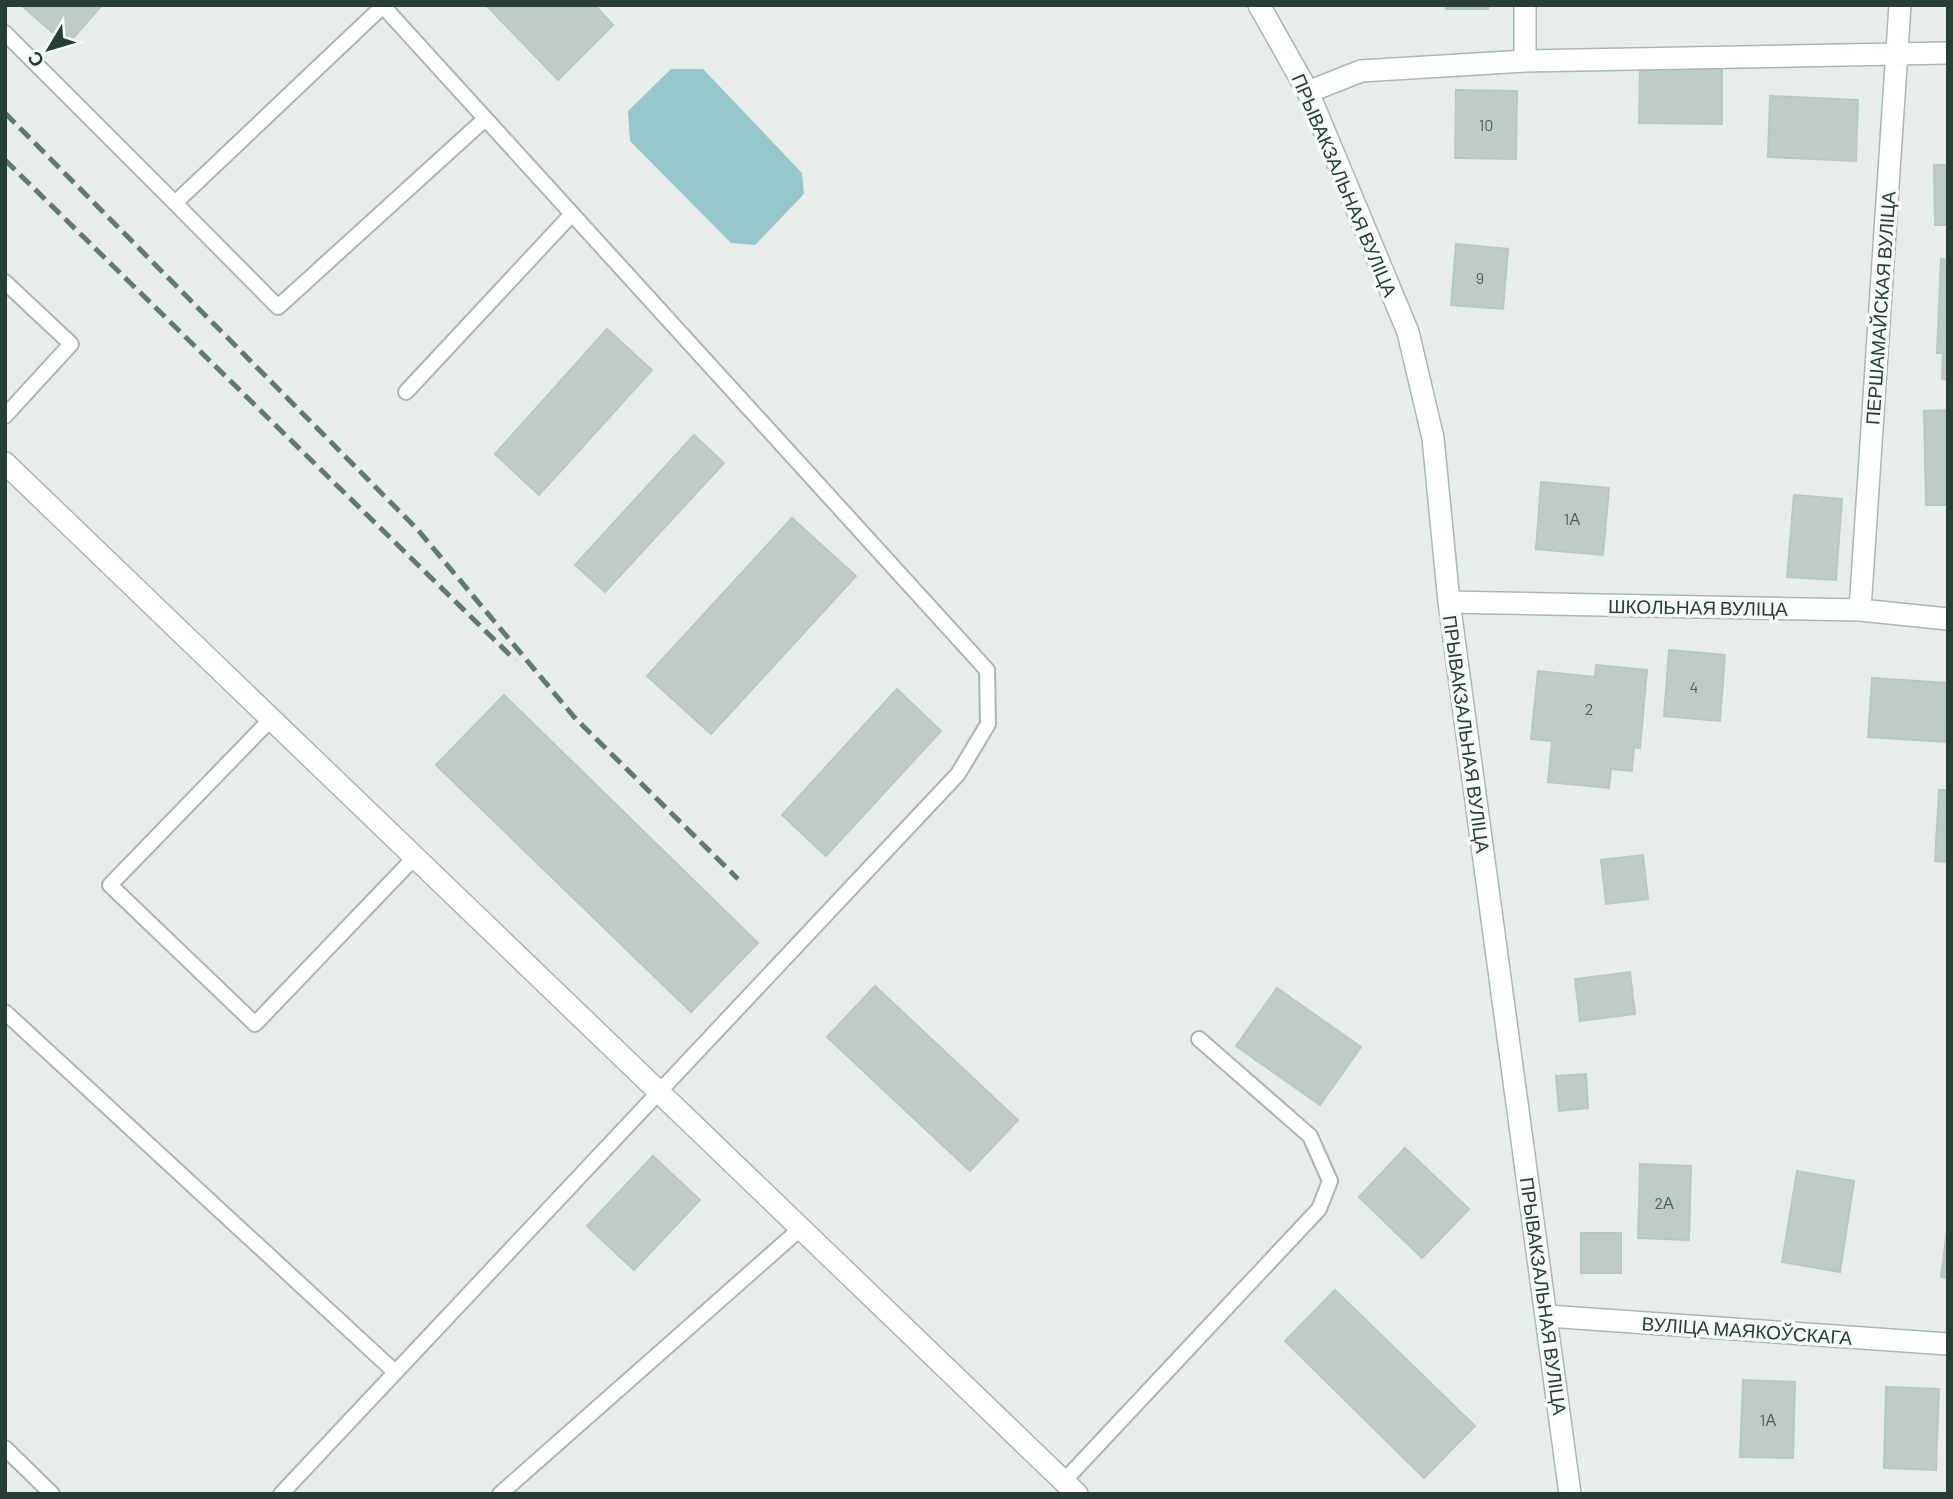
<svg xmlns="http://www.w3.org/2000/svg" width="1953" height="1499" font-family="Barlow,sans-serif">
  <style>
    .water { fill: #96c6cc }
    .building { fill: #bfcbc6; stroke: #bac7c1; stroke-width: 2 }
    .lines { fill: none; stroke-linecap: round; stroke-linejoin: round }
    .lane-casing { stroke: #aab6b1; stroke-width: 18 }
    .street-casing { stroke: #aab6b1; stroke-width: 24 }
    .secondary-casing { stroke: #a6b8b1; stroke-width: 24 }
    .lane { stroke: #fff; stroke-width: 14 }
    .street { stroke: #fff; stroke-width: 21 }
    .secondary { stroke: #fff; stroke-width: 21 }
    .rail { stroke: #627972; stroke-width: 5; stroke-dasharray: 14 7; stroke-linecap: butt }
    .labels { text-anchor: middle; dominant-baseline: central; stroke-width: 7; stroke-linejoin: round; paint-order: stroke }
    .number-label { font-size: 16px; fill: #4d615b }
    .street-label { font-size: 19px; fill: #273e37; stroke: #f7faf9 }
  </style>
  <rect width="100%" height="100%" fill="#e7eeea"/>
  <path class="water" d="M 671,69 L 703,69 L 802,173 L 804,194 L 755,245 L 731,243 L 630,141 L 628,111 Z"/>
  <path class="building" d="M 21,5 L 102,5 L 67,45 Z
    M 486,5 L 595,5 L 613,25 L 558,80 Z
    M 1446,5 L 1488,5 L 1488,9 L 1446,9 Z
    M 1640,67 L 1722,67 L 1722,124 L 1639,123 Z
    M 1456,90 L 1517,91 L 1516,159 L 1455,158 Z
    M 1770,96 L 1858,100 L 1856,161 L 1768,157 Z
    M 1934,165 L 1948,165 L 1948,225 L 1935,225 Z
    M 1456,244 L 1508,249 L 1503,309 L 1451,305 Z
    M 1941,259 L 1948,260 L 1948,380 L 1942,379 L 1943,353 L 1937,353 Z
    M 607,329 L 652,370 L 539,495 L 495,454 Z
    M 1948,410 L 1948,505 L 1926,505 L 1924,411 Z
    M 694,435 L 724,463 L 605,592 L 575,565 Z
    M 1541,482 L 1609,488 L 1603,555 L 1536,549 Z
    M 1794,495 L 1842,499 L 1836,580 L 1787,577 Z
    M 792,518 L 856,576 L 711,734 L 647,676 Z
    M 1669,650 L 1725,655 L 1720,721 L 1664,716 Z
    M 1596,665 L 1647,670 L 1640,748 L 1634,747 L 1632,771 L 1611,769 L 1609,788 L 1548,782 L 1552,741 L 1531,739 L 1538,671 L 1595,677 Z
    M 1872,678 L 1948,683 L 1946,742 L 1868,737 Z
    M 897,689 L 941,731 L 826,856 L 782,815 Z
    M 504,695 L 758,943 L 691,1012 L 436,765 Z
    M 1939,790 L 1948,790 L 1948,862 L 1935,861 Z
    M 1643,855 L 1648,899 L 1606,904 L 1601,860 Z
    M 1630,972 L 1635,1014 L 1580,1021 L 1575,979 Z
    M 875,986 L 1018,1120 L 970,1171 L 827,1037 Z
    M 1277,988 L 1361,1047 L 1320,1105 L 1236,1046 Z
    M 1586,1074 L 1588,1108 L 1559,1111 L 1556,1076 Z
    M 1405,1148 L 1469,1209 L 1422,1258 L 1359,1197 Z
    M 653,1156 L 700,1200 L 634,1270 L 587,1226 Z
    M 1640,1164 L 1691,1166 L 1689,1240 L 1638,1238 Z
    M 1797,1171 L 1854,1181 L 1840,1272 L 1782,1262 Z
    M 1948,1223 L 1948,1278 L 1941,1277 Z
    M 1581,1233 L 1621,1233 L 1621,1273 L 1581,1273 Z
    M 1335,1290 L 1475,1426 L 1424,1478 L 1285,1341 Z
    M 1743,1380 L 1795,1382 L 1793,1458 L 1740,1457 Z
    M 1886,1387 L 1939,1389 L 1936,1470 L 1884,1468 Z"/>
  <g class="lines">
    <g class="lane-casing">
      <path id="lane" d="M 5,33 L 175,203 L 383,6
        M 175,203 L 278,307 L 485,119
        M 5,282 L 71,344 L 5,416
        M 406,392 L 572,214
        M 271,719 L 110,885 L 255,1024 L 415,857
        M 5,1012 L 395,1372
        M 5,1448 L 52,1494
        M 1064,1481 L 1319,1209 L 1330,1181 L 1310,1136 L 1199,1039
        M 281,1494 L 958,774 L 988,724 L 987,670 L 382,5
        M 500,1494 L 800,1229"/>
    </g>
    <g class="street-casing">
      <path id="street" d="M 1525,61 L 1525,5
        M 1308,92 L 1361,71 L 1525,61 L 1948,53
        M 5,463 L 1077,1494
        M 1449,602 L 1860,610 L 1948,619
        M 1860,610 L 1900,5
        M 1547,1316 L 1948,1344"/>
    </g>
    <g class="secondary-casing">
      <path id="secondary" d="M 1259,5 L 1308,92 L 1408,332 L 1433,438 L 1449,602 L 1570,1494"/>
    </g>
    <use href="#lane" class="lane"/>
    <use href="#street" class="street"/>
    <use href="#secondary" class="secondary"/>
    <path class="rail" d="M 5,113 L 418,530 L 575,718 L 738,879
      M 5,160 L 515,660"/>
  </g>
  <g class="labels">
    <g class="number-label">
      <text x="1486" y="124">10</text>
      <text x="1480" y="277">9</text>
      <text x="1572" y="518">1А</text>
      <text x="1694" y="686">4</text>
      <text x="1589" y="708">2</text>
      <text x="1664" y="1202">2А</text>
      <text x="1768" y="1419">1А</text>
    </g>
    <g class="street-label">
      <text transform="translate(1345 185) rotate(67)">ПРЫВАКЗАЛЬНАЯ ВУЛІЦА</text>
      <text transform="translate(1880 308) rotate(-86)">ПЕРШАМАЙСКАЯ ВУЛІЦА</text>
      <text transform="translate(1698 607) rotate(1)">ШКОЛЬНАЯ ВУЛІЦА</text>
      <text transform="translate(1467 734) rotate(82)">ПРЫВАКЗАЛЬНАЯ ВУЛІЦА</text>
      <text transform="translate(1544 1296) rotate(82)">ПРЫВАКЗАЛЬНАЯ ВУЛІЦА</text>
      <text transform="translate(1747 1330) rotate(4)">ВУЛІЦА МАЯКОЎСКАГА</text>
    </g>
  </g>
  <rect width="1953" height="1499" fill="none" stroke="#273e37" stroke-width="14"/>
  <g transform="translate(49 49) rotate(232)" stroke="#f7faf9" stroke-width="5" paint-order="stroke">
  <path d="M0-5L12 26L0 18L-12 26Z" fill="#273e37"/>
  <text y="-10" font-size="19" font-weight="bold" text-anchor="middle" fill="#273e37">С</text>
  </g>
</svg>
